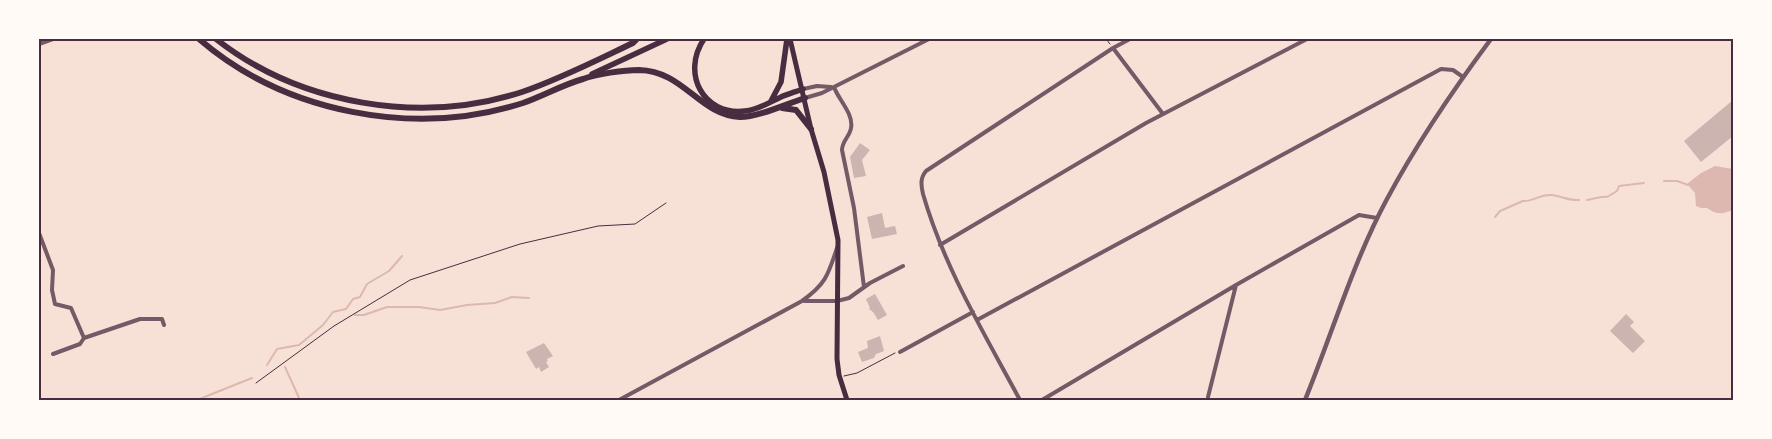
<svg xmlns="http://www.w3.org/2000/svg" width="1772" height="439" font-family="'Roboto Condensed',sans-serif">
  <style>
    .water { fill: #dcb8b0 }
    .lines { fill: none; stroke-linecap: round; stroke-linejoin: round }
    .stream { stroke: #dcb8b0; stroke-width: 2 }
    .building { fill: #ccb4b1 }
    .path { stroke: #4a2c40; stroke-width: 1 }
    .minor { stroke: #755966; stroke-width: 4 }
    .tertiary { stroke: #755966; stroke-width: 4.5 }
    .secondary { stroke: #4a2c40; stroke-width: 5 }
    .trunk { stroke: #4a2c40; stroke-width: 5.5 }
    .motorway { stroke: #4a2c40; stroke-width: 6 }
    .neatline { fill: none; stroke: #4a2c40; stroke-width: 2 }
  </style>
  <rect width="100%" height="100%" fill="#f7e1d7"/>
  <path class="water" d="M 1715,166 L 1733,169 L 1733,210 C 1723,214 1716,215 1707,208 L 1701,208 L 1696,206 L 1695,193 L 1687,184 L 1701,173 Z"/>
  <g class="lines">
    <path class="stream" d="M 1664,181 L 1677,181 L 1688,185
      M 1587,200 C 1594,199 1600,196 1607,197 L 1617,191 L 1619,186 L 1644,183
      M 1495,217 L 1500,211 L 1523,201 C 1532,202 1541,194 1551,195 C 1561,196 1569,201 1579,200
      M 355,315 L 364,315 L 387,307 L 419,307 L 440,310 L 467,305 L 495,303 L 512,297 L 529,298
      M 267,365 L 277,349 L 299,345 L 323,325 L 333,312 L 346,309 L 353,299 L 360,297 L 367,284 L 389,271 L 402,256
      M 285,367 L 300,400
      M 197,400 L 252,378"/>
  </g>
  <path class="building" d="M 1733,100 L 1733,136 L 1701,162 L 1684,141 Z
    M 860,143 L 870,150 L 862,160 L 866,176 L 854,178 L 850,157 Z
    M 882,213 L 885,228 L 895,226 L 897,234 L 872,239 L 867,217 Z
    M 875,294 L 887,315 L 878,320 L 873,312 L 869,309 L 870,308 L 866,299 Z
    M 1626,314 L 1634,322 L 1630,326 L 1645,341 L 1633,353 L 1610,331 Z
    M 880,336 L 884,351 L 876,354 L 874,358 L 862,362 L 858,352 L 868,348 L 867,341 Z
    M 544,343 L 553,356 L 547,359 L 548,361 L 546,362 L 549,367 L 541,372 L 539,367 L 536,369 L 526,352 Z"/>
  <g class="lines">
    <path class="path" d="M 1106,39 L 1110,44
      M 844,376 L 857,373 L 895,353
      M 256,383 L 334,326 L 410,280 L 520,244 L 598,226 L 635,224 L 666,203"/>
    <path class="minor" d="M 39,44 L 53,39
      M 1113,48 L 1163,114
      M 834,87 C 838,99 854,114 851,128 C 850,136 842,141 842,150 L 854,208 L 864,287
      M 803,89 L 817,86 L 831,87
      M 805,98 L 822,93 L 929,39
      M 39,233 L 53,270 L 52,290 L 55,304 L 71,308 L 84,338 L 140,319 L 162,319 L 164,325
      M 940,245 L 1146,123 L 1307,39
      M 804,301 L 837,301 L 849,298 L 870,283 L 903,266
      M 977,320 L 1441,69 L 1453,70 L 1463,77
      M 900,352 L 973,312
      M 53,354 L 80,344 L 84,338
      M 1208,397 L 1236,285
      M 619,400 L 802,301 C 826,284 828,275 837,248
      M 1020,400 C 984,333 944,267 923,194 C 921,185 920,178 926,171 L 1113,48 L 1130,39
      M 1042,400 L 1236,285 L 1352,219 L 1359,215 L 1377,218"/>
    <path class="tertiary" d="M 1305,400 C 1332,334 1353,262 1387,199 C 1417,143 1453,90 1491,39"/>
    <path class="secondary" d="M 790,39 L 811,129 L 824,172 L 838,240 L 837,359 L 839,375 L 847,400"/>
    <path class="trunk" d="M 704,39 C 681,73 703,116 745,111 C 758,110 770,102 781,97 C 788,94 795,92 803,89
      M 592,74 L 667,39
      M 771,101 L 781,82 L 787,39"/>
    <path class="motorway" d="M 199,39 C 285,113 414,138 523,103 C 543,96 562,85 583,79 C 596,74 624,70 639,70 C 684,71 699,115 740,117 C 759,117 786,104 805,98
      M 216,39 C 300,105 421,125 522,92 C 560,79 597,60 633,43 L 637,39
      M 782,108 L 796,110 L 811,129"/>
  </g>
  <rect width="1772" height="439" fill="none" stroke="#fffaf5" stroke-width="80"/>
  <rect x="40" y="40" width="1692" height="359" class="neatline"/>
</svg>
